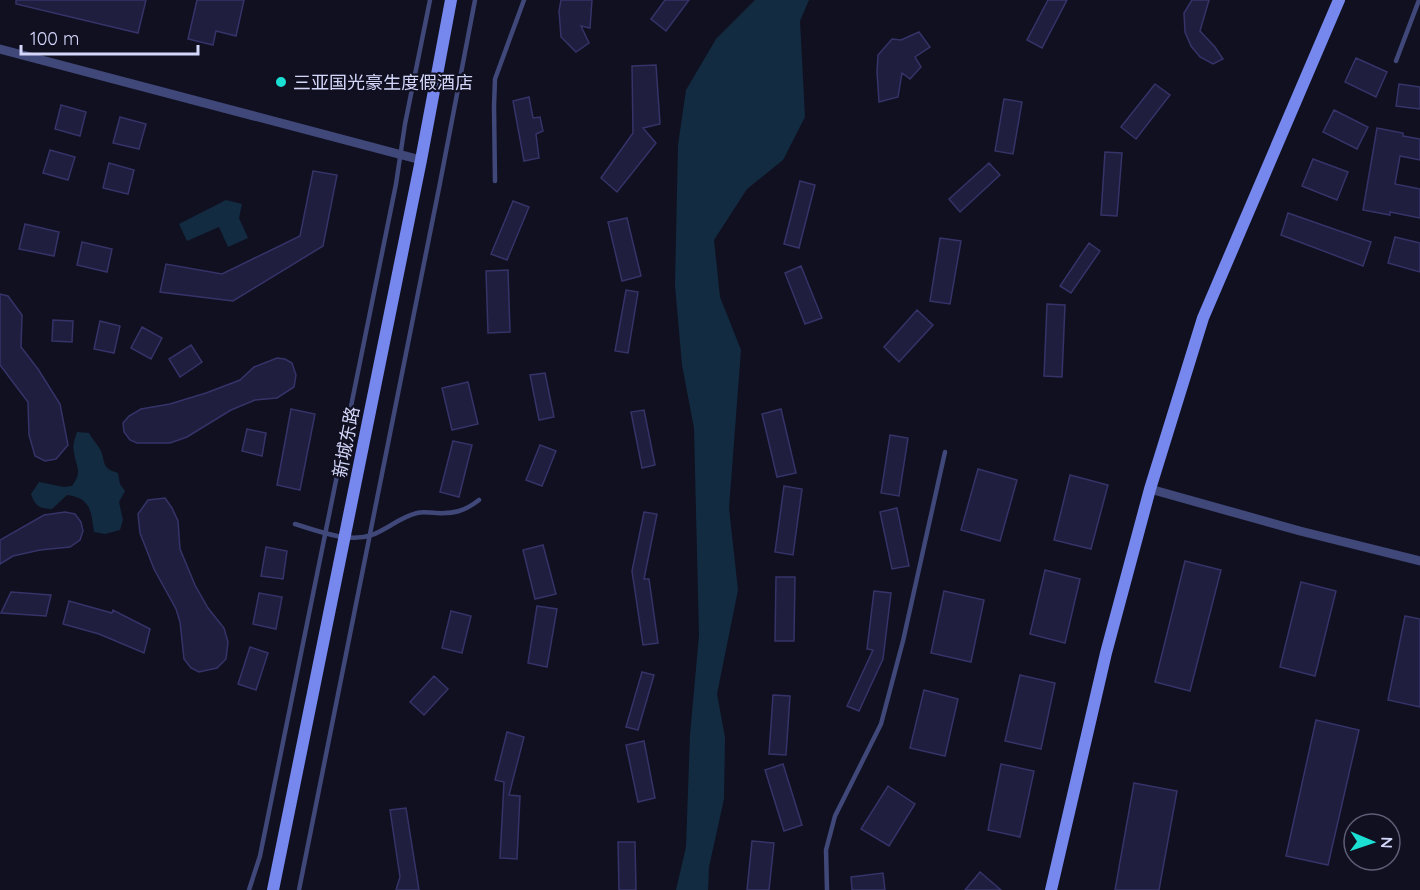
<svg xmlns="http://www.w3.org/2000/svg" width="1420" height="890" font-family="Quicksand,'Noto Sans SC',sans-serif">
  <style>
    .water { fill: #132b41 }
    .building { fill: #1f1e3f; stroke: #353368; stroke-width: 1.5 }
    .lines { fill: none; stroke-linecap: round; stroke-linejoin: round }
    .lane { stroke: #404779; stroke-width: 4.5 }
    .street { stroke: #404779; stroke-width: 9 }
    .secondary { stroke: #7687ee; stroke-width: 12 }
    .poi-dot { fill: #1bdfd3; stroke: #101020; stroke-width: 2 }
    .labels { text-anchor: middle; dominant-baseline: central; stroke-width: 4.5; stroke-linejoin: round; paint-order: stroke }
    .poi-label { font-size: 18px; fill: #d4d6fa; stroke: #101020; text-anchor: start }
    .street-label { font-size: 18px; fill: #d4d6fa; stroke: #101020 }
  </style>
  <rect width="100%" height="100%" fill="#101020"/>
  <path class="water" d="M 755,0 L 809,0 L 800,21 L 805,117 L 783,160 L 747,189 L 714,240 L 720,297 L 741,350 L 729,508 L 738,590 L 717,694 L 725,737 L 724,799 L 709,867 L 708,890 L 676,890 L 686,847 L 690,735 L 699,635 L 694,428 L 682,365 L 675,285 L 678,145 L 686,90 L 716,39 Z
    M 226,200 L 242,204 L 239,218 L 248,238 L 228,247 L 219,227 L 187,241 L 179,224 Z
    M 77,432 L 89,433 C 93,440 98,445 101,451 C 106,465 102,468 118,473 L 120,484 L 125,491 L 119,502 L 123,520 L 120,530 L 105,534 L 94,532 C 91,511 91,498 67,495 L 52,509 C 40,509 35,506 31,494 L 39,482 L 64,487 L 72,486 C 83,471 76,468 74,452 C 72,445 75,439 77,432 Z"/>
  <path class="building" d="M 16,0 L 146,0 L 138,33 L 16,4 Z
    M 197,0 L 244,0 L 236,36 L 216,31 L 213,45 L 188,39 Z
    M 561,0 L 592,0 L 590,28 L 581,26 L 589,43 L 576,52 L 561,37 L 559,11 Z
    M 665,0 L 689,0 L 666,31 L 651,19 Z
    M 1048,0 L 1067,0 L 1042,48 L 1027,40 Z
    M 1192,0 L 1209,0 L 1200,31 L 1215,47 L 1223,59 L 1213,64 L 1200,57 L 1191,46 L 1185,32 L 1184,13 Z
    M 919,32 L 930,47 L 915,57 L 921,67 L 910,79 L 902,73 L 898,97 L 879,102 L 877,72 L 878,55 L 892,39 L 901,40 Z
    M 1356,58 L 1387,72 L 1376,97 L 1345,82 Z
    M 656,65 L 660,124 L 643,128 L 656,143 L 617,192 L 601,178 L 633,133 L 632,66 Z
    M 1155,84 L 1170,95 L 1136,139 L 1121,127 Z
    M 1399,84 L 1420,87 L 1420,109 L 1396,106 Z
    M 529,97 L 533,118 L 540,117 L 543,131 L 536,134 L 539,158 L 524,161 L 513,101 Z
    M 1004,99 L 1022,102 L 1013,154 L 995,151 Z
    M 61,105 L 86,112 L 80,136 L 55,129 Z
    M 1334,110 L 1368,127 L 1357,149 L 1323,132 Z
    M 120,117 L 146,124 L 139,149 L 113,143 Z
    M 1377,128 L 1403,133 L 1403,136 L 1420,139 L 1420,160 L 1400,156 L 1395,184 L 1420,189 L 1420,218 L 1390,212 L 1390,215 L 1363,210 Z
    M 50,150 L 75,157 L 68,180 L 43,173 Z
    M 1105,152 L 1122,153 L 1117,216 L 1101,215 Z
    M 1313,159 L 1348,172 L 1337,200 L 1302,186 Z
    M 109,163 L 134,170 L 128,194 L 103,188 Z
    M 989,163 L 1000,175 L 960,212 L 949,199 Z
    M 313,171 L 337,175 L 323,246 L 233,301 L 160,292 L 166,264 L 222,274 L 300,236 Z
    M 800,181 L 815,185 L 799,248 L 784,244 Z
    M 513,201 L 529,207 L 507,260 L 491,254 Z
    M 1288,213 L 1371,242 L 1363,266 L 1281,235 Z
    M 627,218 L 641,276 L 622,281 L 608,222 Z
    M 25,224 L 59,232 L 54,256 L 19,249 Z
    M 1395,237 L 1420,243 L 1420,272 L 1388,263 Z
    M 940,238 L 961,241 L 950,304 L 930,301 Z
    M 82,242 L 112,249 L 107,272 L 77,265 Z
    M 1089,243 L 1100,251 L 1071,293 L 1060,286 Z
    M 801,266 L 822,318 L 805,324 L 785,273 Z
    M 508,270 L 510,332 L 488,333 L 486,271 Z
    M 626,290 L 638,292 L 628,353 L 615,351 Z
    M 0,294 L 8,296 L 22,315 L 21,347 L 38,369 L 60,404 L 68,445 L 56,459 L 45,461 L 35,456 L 29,435 L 28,402 L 0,365 Z
    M 1047,304 L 1065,305 L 1062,377 L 1044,376 Z
    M 917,310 L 933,325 L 899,362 L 884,347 Z
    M 53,320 L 73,321 L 72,342 L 52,341 Z
    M 100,321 L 120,326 L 114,353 L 94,349 Z
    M 142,327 L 162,338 L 151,359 L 131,348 Z
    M 191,345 L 202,362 L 180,377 L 169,359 Z
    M 277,358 L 285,359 L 292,363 L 296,375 L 294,387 L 277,398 L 255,400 L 231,410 L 187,437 L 170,443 L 137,443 L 130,440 L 124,432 L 123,423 L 129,416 L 141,409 L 170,404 L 206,393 L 240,380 L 254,367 Z
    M 545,373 L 554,417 L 539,420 L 530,375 Z
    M 468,382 L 478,424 L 452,430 L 442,388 Z
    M 291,409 L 315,414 L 300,490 L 277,485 Z
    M 781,409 L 796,473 L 777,477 L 762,414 Z
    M 644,410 L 655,465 L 642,468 L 631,412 Z
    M 247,429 L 266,433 L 262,456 L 242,451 Z
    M 890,435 L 908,438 L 899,496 L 881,493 Z
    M 453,441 L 472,445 L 459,497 L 440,492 Z
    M 540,445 L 556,451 L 542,486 L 526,480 Z
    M 978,469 L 1017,480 L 1000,541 L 961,530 Z
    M 1070,475 L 1108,485 L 1091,549 L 1054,540 Z
    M 784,486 L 802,489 L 793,555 L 775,552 Z
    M 165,498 L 172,508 L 178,521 L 180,549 L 195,585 L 208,608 L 224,628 L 228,642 L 226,659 L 217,668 L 199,672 L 191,668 L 184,659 L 180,622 L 176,609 L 154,569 L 140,533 L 138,514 L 148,500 Z
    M 897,508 L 909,566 L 892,569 L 880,512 Z
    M 65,512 L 75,514 L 81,522 L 83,531 L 80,540 L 70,547 L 40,550 L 13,556 L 0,564 L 0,540 L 44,515 Z
    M 644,512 L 657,514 L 644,579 L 649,579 L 658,643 L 643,645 L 632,571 Z
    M 543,545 L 556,594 L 535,599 L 523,550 Z
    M 266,547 L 287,551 L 283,579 L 261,576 Z
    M 1185,561 L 1221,570 L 1190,691 L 1155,682 Z
    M 1045,570 L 1080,579 L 1065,643 L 1030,634 Z
    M 776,577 L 795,577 L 794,641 L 775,641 Z
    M 1301,582 L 1336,591 L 1315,676 L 1280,667 Z
    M 874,591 L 891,593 L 883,659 L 859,711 L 847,706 L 873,650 L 867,649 Z
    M 944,591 L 984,600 L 971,662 L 931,653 Z
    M 11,592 L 51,595 L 46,616 L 1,613 Z
    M 259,593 L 282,597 L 276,629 L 253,624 Z
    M 69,601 L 112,613 L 113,610 L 150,629 L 144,653 L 99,634 L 63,624 Z
    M 537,606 L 557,609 L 547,667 L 528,663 Z
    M 451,611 L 471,616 L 462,653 L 442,648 Z
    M 1405,616 L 1420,619 L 1420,707 L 1388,700 Z
    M 250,647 L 268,653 L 256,690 L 238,684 Z
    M 642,672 L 654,675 L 638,730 L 626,727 Z
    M 1020,675 L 1055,683 L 1041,749 L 1005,741 Z
    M 434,676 L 448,689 L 424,715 L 410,702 Z
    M 924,690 L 958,699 L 945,756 L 910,748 Z
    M 773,695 L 790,696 L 786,755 L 769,754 Z
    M 1316,720 L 1359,730 L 1328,865 L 1286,856 Z
    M 507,732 L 524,737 L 509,795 L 520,796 L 517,859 L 500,858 L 504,782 L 495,780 Z
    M 644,741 L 655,798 L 638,802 L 626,745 Z
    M 783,764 L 802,825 L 784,831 L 765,770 Z
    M 1001,764 L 1034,771 L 1020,837 L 988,830 Z
    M 1134,783 L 1177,791 L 1159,890 L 1115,890 Z
    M 888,786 L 915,804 L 889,846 L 861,829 Z
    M 406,808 L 419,890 L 396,890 L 400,877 L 390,810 Z
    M 752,841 L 774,843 L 769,890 L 747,890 Z
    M 618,842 L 635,842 L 636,890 L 619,890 Z
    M 980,872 L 1001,890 L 965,890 Z
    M 883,873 L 885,890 L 852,890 L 851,877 Z"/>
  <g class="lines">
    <path class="lane" d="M 1396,61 L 1419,0
      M 495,181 L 494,106 L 495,79 L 524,0
      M 295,524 C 318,531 348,543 372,535 C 388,529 400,517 417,513 C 423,511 430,513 436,513 C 454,514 465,511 479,500
      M 249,890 L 260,856 L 396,184 L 405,124 L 430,0
      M 299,890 L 440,183 L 475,0
      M 827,890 L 826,850 L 835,816 L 881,724 L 903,641 L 945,452"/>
    <path class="street" d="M 0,49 L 421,160
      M 1150,489 L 1300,531 L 1420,561"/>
    <path class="secondary" d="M 273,890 L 421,160 L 451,0
      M 1051,890 L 1106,653 L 1150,489 L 1203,318 L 1339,0"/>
  </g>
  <circle class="poi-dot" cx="281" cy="82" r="6"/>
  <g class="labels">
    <g class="poi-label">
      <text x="293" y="82">三亚国光豪生度假酒店</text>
    </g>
    <g class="street-label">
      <text transform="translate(346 442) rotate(-79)">新城东路</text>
    </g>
  </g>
  <g transform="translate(1372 842) rotate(92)"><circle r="28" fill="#101020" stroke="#5e5f77" stroke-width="1.5"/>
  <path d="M0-4.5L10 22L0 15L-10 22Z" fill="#1bdfd3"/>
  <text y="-9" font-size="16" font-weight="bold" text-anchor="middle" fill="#d4d6fa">N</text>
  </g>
  <path d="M21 45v9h177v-9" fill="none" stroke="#d4d6fa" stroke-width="3"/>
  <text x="30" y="45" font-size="18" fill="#d4d6fa" stroke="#101020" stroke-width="4.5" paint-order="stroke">100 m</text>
</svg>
